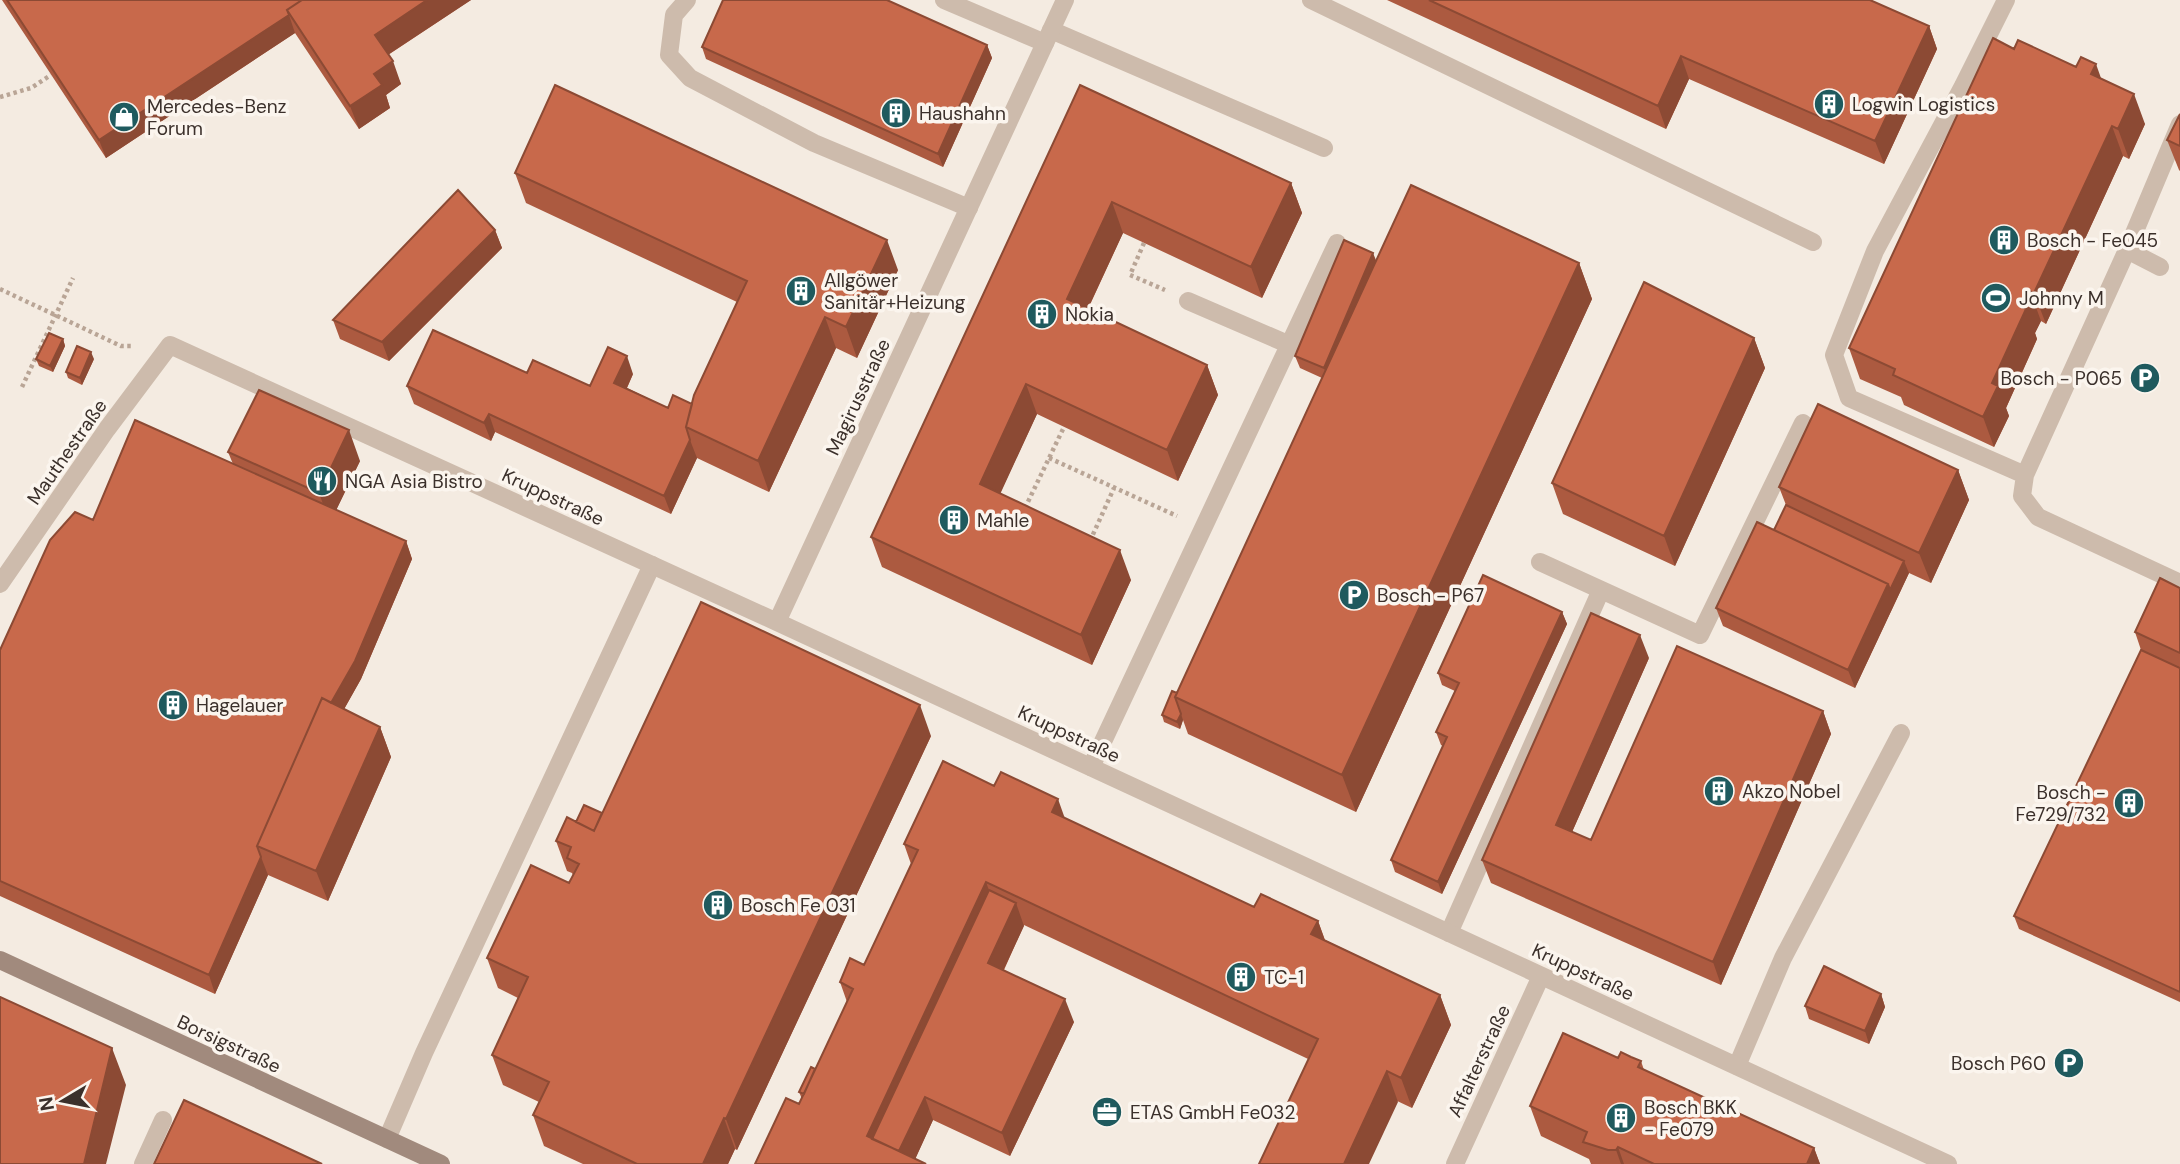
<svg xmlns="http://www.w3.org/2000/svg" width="2180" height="1164" font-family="'DM Sans',sans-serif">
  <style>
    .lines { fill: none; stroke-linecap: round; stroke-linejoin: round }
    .path { stroke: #b9a596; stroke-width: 4.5; stroke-dasharray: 3.5 3.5; stroke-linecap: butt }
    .lane { stroke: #cdbbac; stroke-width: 18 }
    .street { stroke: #cdbbac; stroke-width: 18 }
    .secondary { stroke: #a18a7d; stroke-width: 18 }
    .wall { fill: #ac5a40 }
    .shaded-wall { fill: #8c4a34 }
    .building { fill: #c8694b; stroke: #8c4a34; stroke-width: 2 }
    .labels { text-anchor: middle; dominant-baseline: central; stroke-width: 7; stroke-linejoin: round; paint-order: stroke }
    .poi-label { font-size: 19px; fill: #3b302b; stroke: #fbf5ee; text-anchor: start }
    .street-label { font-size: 19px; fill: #3b302b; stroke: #fbf5ee }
  </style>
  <rect width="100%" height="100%" fill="#f4ebe1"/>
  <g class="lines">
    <path class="path" d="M 0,97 L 31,88 L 51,75
      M 1144,243 L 1130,275 L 1165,290
      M 0,289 L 121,346 L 134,346
      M 22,387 L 73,278
      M 1049,458 L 1177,516
      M 1025,508 L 1064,427
      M 1090,541 L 1114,488"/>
    <path class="lane" d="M 687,0 L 674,15 L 669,55 L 690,78 L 814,143 L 969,208
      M 944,0 L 1045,43
      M 1311,0 L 1813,242
      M 2006,0 L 1963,86 L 1875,251 L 1834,355 L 1849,398 L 2025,475
      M 1051,30 L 1324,148
      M 2180,124 L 2127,250 L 2025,475 L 2022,496 L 2038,517 L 2180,583
      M 2127,250 L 2160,267
      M 1188,301 L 1290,345
      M 1540,562 L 1700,635 L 1803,423
      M 1091,767 L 1337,243
      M 1449,933 L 1601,590
      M 1737,1066 L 1783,958 L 1901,733
      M 387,1139 L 424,1053 L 652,565
      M 143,1164 L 163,1120"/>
    <path class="street" d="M 0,584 L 107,429 L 170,345 L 777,622 L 1948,1164
      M 777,622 L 1065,0
      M 1455,1164 L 1541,976"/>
    <path class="secondary" d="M 0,960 L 441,1164"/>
  </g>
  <path class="wall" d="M 2,0 L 471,0 L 388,55 L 401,84 L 386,95 L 390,108 L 359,129 L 295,33 L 106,158 Z
    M 1387,0 L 1870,0 L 1929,26 L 1937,49 L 1884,164 L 1689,79 L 1666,129 Z
    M 987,45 L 992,58 L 943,167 L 706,59 L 702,47 Z
    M 2014,49 L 2101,79 L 2145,124 L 2129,159 L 2123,156 L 2046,324 L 2041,321 L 2035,333 L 2037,339 L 2006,408 L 2009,416 L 1994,447 L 1904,405 L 1901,397 L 1860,379 L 1849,348 Z
    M 1080,85 L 1291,183 L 1302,213 L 1262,298 L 1123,233 L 1088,309 L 1207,365 L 1218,395 L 1178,481 L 1037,414 L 1000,493 L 1131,580 L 1092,665 L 882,567 L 871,537 Z
    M 2180,114 L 2180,171 L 2179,170 L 2167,140 Z
    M 515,173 L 898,270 L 857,358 L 836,348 L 769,492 L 697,458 L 671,514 L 495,432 L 491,441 L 414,404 L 407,386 L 527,373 L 590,386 L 633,374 L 627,388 L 668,408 L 692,404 L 737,302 L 526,203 Z
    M 495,230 L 502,248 L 389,361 L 340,339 L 333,320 Z
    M 1376,261 L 1579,263 L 1592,299 L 1356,812 L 1188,734 L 1183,720 L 1180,729 L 1164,722 L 1162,715 L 1177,693 L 1322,378 L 1300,368 L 1295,356 Z
    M 1754,338 L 1765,368 L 1675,566 L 1563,514 L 1552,483 Z
    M 63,339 L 65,346 L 53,372 L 39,366 L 36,359 Z
    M 94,359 L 82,385 L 68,378 L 66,372 Z
    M 228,452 L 360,461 L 336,510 L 406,541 L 412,559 L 361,679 L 344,709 L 380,727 L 391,757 L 328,901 L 268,875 L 215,994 L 0,896 L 0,650 L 233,464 Z
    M 1958,470 L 1969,500 L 1931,583 L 1909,573 L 1855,688 L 1723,626 L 1716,608 L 1774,530 L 1786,505 L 1779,487 Z
    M 2180,588 L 2180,1002 L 2019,929 L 2014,916 L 2141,650 L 2135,632 Z
    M 1562,612 L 1567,624 L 1442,894 L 1395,872 L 1391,860 L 1443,746 L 1441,745 L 1436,732 L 1455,691 L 1442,685 L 1438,673 Z
    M 1649,658 L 1572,832 L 1591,840 L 1823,711 L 1831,734 L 1721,985 L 1491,883 L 1482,860 Z
    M 931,736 L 737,1150 L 735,1149 L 728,1164 L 583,1164 L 544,1146 L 533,1115 L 539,1102 L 503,1085 L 492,1055 L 518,998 L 498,988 L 487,958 L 569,883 L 573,875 L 572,873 L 567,871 L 556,841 L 576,822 L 602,813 Z
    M 1065,818 L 1254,907 L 1318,921 L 1325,940 L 1440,995 L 1451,1025 L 1412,1108 L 1024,925 L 1004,970 L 1074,1022 L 1010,1156 L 933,1120 L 915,1159 L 802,1099 L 799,1092 L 815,1069 L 847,1002 L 840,982 L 864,965 L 911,864 L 904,844 Z
    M 1881,994 L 1885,1007 L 1869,1044 L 1809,1019 L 1805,1006 Z
    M 1618,1058 L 1641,1061 L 1644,1070 L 1814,1148 L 1820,1164 L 1591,1164 L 1589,1159 L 1541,1136 L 1530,1106 Z"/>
  <path class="shaded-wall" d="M 427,0 L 471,0 L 383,58 L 375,35 Z
    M 289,15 L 295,33 L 106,158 L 99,140 Z
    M 1929,26 L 1937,49 L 1884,164 L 1875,141 Z
    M 987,45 L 992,58 L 943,167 L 938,154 Z
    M 1681,56 L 1689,79 L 1666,129 L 1658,106 Z
    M 393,61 L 401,84 L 386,95 L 390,108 L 359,129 L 350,106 L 374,74 Z
    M 2096,64 L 2107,95 L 2091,74 Z
    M 2134,94 L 2145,124 L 2129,159 L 2118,129 Z
    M 2112,126 L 2123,156 L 2046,324 L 2034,293 Z
    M 1291,183 L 1302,213 L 1262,298 L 1251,267 Z
    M 1112,202 L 1123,233 L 1078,330 L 1067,299 Z
    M 495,230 L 502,248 L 389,361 L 382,342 Z
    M 887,240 L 898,270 L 857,358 L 846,327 Z
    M 1373,253 L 1378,265 L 1329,381 L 1324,368 Z
    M 1579,263 L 1592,299 L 1356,812 L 1342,775 Z
    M 2030,291 L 2041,321 L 2035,333 L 2037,339 L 2006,408 L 2009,416 L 1994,447 L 1983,417 L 1992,383 Z
    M 825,317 L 836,348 L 769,492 L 758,461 Z
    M 1754,338 L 1765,368 L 1675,566 L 1664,536 Z
    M 63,339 L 65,346 L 53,372 L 50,366 Z
    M 91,352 L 94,359 L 82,385 L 80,378 Z
    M 627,356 L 633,374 L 621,401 L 614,383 Z
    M 1207,365 L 1218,395 L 1178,481 L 1167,450 Z
    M 1026,384 L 1037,414 L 991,514 L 980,484 Z
    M 489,414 L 495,432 L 491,441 L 484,423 Z
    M 349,430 L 360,461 L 330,523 L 319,493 Z
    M 690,440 L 697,458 L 671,514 L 664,496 Z
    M 1958,470 L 1969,500 L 1931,583 L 1919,553 Z
    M 406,541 L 412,559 L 361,679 L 333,729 L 327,710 Z
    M 1120,550 L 1131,580 L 1092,665 L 1081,635 Z
    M 1904,561 L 1909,573 L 1855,688 L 1848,670 L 1888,584 Z
    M 1562,612 L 1567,624 L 1442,894 L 1438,882 Z
    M 1640,635 L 1649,658 L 1565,848 L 1556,825 Z
    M 920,705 L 931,736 L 737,1150 L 726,1119 Z
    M 1823,711 L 1831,734 L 1721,985 L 1713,962 Z
    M 1181,714 L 1183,720 L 1180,729 L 1177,722 Z
    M 380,727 L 391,757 L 328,901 L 316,871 Z
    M 1058,799 L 1069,830 L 1052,812 Z
    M 261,857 L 268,875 L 215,994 L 209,975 Z
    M 986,882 L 997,913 L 886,1151 L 867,1136 Z
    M 1016,903 L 1024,926 L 996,986 L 988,963 Z
    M 1318,921 L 1329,952 L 1311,934 Z
    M 1881,994 L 1885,1007 L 1869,1044 L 1865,1031 Z
    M 1440,995 L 1451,1025 L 1412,1108 L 1401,1078 Z
    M 1065,999 L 1074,1022 L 1010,1156 L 1002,1133 Z
    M 112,1048 L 126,1085 L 106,1164 L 84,1164 Z
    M 1387,1071 L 1398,1102 L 1369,1164 L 1344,1164 Z
    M 925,1097 L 933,1120 L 913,1164 L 897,1156 Z
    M 724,1118 L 735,1149 L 728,1164 L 703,1164 Z
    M 1618,1147 L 1624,1164 L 1621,1164 L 1616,1150 Z
    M 1814,1148 L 1820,1164 L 1807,1164 Z"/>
  <path class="building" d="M 7,0 L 302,0 L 287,10 L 289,15 L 99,140 Z
    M 302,0 L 427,0 L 375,35 L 393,61 L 374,74 L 382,85 L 350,106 L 287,10 Z
    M 723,0 L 887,0 L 987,45 L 938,154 L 702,47 Z
    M 1429,0 L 1870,0 L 1929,26 L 1875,141 L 1681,56 L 1658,106 Z
    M 1993,38 L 2014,49 L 2018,40 L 2076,67 L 2081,57 L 2096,64 L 2091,74 L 2134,94 L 2118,129 L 2112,126 L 2034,293 L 2030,291 L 2022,307 L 2026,309 L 1992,383 L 1998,386 L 1983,417 L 1893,375 L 1895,369 L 1849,348 Z
    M 555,85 L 887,240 L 846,327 L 825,317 L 758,461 L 686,427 L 694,395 L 747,281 L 515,173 Z
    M 1080,85 L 1291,183 L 1251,267 L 1112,202 L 1067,299 L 1207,365 L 1167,450 L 1026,384 L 980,484 L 1120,550 L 1081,635 L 871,537 Z
    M 2180,114 L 2180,146 L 2167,140 Z
    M 1411,185 L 1579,263 L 1342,775 L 1175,697 Z
    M 458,190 L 495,230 L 382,342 L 333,320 Z
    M 1344,240 L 1373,253 L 1324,368 L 1295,356 Z
    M 1644,282 L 1754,338 L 1664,536 L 1552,483 Z
    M 433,330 L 527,373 L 533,360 L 590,386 L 608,347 L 627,356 L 614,383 L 668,408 L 673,395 L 692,404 L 686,427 L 690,440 L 664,496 L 489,414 L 484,423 L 407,386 Z
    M 49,333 L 63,339 L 50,366 L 36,359 Z
    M 77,346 L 91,352 L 80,378 L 66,372 Z
    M 259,390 L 349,430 L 319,493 L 228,452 Z
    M 1818,404 L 1958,470 L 1919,553 L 1779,487 Z
    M 135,420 L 406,541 L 355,661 L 331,703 L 322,698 L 257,846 L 261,857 L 209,975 L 0,881 L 0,650 L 50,540 L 75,512 L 93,520 Z
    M 1786,505 L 1904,561 L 1890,590 L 1888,584 L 1774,530 Z
    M 1757,522 L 1888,584 L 1848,670 L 1716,608 Z
    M 1483,575 L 1562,612 L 1438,882 L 1391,860 L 1447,737 L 1436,732 L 1459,683 L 1438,673 Z
    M 2160,578 L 2180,588 L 2180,653 L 2135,632 Z
    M 701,602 L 920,705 L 726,1119 L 724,1118 L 703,1164 L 637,1164 L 533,1115 L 549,1082 L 492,1055 L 528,977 L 487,958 L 531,865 L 569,883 L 579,864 L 567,858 L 571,847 L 556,841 L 567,817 L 594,831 Z
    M 1591,613 L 1640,635 L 1556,825 L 1591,840 L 1677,646 L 1823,711 L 1713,962 L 1482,860 Z
    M 2141,650 L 2180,668 L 2180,992 L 2014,916 Z
    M 1172,691 L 1177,693 L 1175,697 L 1181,714 L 1177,722 L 1162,715 Z
    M 322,698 L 380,727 L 316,871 L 257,846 Z
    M 943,761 L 994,786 L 1001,772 L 1058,799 L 1052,812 L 1254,907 L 1261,894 L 1318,921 L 1311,934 L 1440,995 L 1401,1078 L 1387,1071 L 1344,1164 L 1259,1164 L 1318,1039 L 986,882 L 867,1136 L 926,1164 L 755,1164 L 786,1098 L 799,1104 L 853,989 L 840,982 L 850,958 L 864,965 L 918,850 L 904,844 Z
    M 584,805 L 602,813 L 594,831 L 576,822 Z
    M 989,890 L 1016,903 L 988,963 L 1065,999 L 1002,1133 L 925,1097 L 899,1151 L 872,1139 Z
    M 1824,966 L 1881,994 L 1865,1031 L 1805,1006 Z
    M 0,997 L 112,1048 L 84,1164 L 0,1164 Z
    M 1563,1033 L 1618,1058 L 1621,1052 L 1631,1057 L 1641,1061 L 1638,1067 L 1814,1148 L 1807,1164 L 1654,1164 L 1618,1147 L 1616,1150 L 1608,1150 L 1583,1142 L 1587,1132 L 1530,1106 Z
    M 811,1067 L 815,1069 L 804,1094 L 799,1092 Z
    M 184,1100 L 322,1164 L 154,1164 Z"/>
  <defs>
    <g id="building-disc" transform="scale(1.575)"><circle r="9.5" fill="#1f5a5e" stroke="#fbf5ee"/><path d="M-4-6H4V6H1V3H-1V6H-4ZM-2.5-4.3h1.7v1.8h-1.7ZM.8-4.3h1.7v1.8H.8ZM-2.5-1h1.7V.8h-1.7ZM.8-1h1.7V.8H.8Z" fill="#fff"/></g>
    <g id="shop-disc" transform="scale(1.575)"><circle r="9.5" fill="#1f5a5e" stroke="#fbf5ee"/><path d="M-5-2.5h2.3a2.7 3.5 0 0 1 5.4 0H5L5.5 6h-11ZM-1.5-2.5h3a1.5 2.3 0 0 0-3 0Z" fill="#fff"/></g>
    <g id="stadium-disc" transform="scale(1.575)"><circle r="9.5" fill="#1f5a5e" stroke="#fbf5ee"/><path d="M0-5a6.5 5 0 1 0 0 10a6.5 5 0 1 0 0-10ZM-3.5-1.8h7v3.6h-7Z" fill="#fff"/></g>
    <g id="parking-disc" transform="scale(1.575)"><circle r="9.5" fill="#1f5a5e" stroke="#fbf5ee"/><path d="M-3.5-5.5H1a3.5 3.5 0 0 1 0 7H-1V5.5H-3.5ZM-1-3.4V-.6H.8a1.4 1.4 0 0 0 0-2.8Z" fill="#fff"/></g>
    <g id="restaurant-disc" transform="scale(1.575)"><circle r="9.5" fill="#1f5a5e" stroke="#fbf5ee"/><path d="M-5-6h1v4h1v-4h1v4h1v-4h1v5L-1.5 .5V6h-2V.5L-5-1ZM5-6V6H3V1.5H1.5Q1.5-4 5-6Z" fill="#fff"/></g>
    <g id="office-disc" transform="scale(1.575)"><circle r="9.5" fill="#1f5a5e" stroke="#fbf5ee"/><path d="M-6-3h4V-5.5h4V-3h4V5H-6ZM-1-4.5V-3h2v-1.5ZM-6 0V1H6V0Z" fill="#fff"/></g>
  </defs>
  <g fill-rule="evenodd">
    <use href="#building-disc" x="1829" y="104"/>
    <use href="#building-disc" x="896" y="113"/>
    <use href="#shop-disc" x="124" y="117"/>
    <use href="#building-disc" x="2004" y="240"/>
    <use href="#building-disc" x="801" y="291"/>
    <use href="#stadium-disc" x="1996" y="298"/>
    <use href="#building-disc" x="1042" y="314"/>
    <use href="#parking-disc" x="2145" y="378"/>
    <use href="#restaurant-disc" x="322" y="481"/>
    <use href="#building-disc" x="954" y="520"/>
    <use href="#parking-disc" x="1354" y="595"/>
    <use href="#building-disc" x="173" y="705"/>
    <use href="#building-disc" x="1719" y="791"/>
    <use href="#building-disc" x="2129" y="803"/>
    <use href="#building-disc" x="718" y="905"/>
    <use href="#building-disc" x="1241" y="977"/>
    <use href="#parking-disc" x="2069" y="1063"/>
    <use href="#office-disc" x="1107" y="1112"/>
    <use href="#building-disc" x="1621" y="1118"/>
  </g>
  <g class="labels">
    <g class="poi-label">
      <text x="1852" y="104">Logwin Logistics</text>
      <text x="147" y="106">Mercedes-Benz<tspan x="147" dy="22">Forum</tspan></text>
      <text x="919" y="113">Haushahn</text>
      <text x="2027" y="240">Bosch - Fe045</text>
      <text x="824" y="280">Allgöwer<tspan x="824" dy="22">Sanitär+Heizung</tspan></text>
      <text x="2019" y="298">Johnny M</text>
      <text x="1065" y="314">Nokia</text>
      <text x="2122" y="378" text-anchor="end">Bosch - P065</text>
      <text x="345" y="481">NGA Asia Bistro</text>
      <text x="977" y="520">Mahle</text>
      <text x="1377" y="595">Bosch - P67</text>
      <text x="196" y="705">Hagelauer</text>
      <text x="1742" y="791">Akzo Nobel</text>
      <text x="2106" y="792" text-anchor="end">Bosch -<tspan x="2106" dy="22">Fe729/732</tspan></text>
      <text x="741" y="905">Bosch Fe 031</text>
      <text x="1264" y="977">TC-1</text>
      <text x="2046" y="1063" text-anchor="end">Bosch P60</text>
      <text x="1644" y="1107">Bosch BKK<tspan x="1644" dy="22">- Fe079</tspan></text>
      <text x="1130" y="1112">ETAS GmbH Fe032</text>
    </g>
    <g class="street-label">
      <text transform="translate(858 397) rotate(-65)">Magirusstraße</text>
      <text transform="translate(67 452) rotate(-55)">Mauthestraße</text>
      <text transform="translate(553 497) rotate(25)">Kruppstraße</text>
      <text transform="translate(1069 734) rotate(25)">Kruppstraße</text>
      <text transform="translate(1583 972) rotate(25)">Kruppstraße</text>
      <text transform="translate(229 1044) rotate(25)">Borsigstraße</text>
      <text transform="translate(1479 1061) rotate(-65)">Affalterstraße</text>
    </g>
  </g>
  <g transform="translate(63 1101) rotate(260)" stroke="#fbf5ee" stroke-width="5" paint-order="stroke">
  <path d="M0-5L12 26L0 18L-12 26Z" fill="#3b302b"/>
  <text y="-10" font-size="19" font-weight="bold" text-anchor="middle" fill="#3b302b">N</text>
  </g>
</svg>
